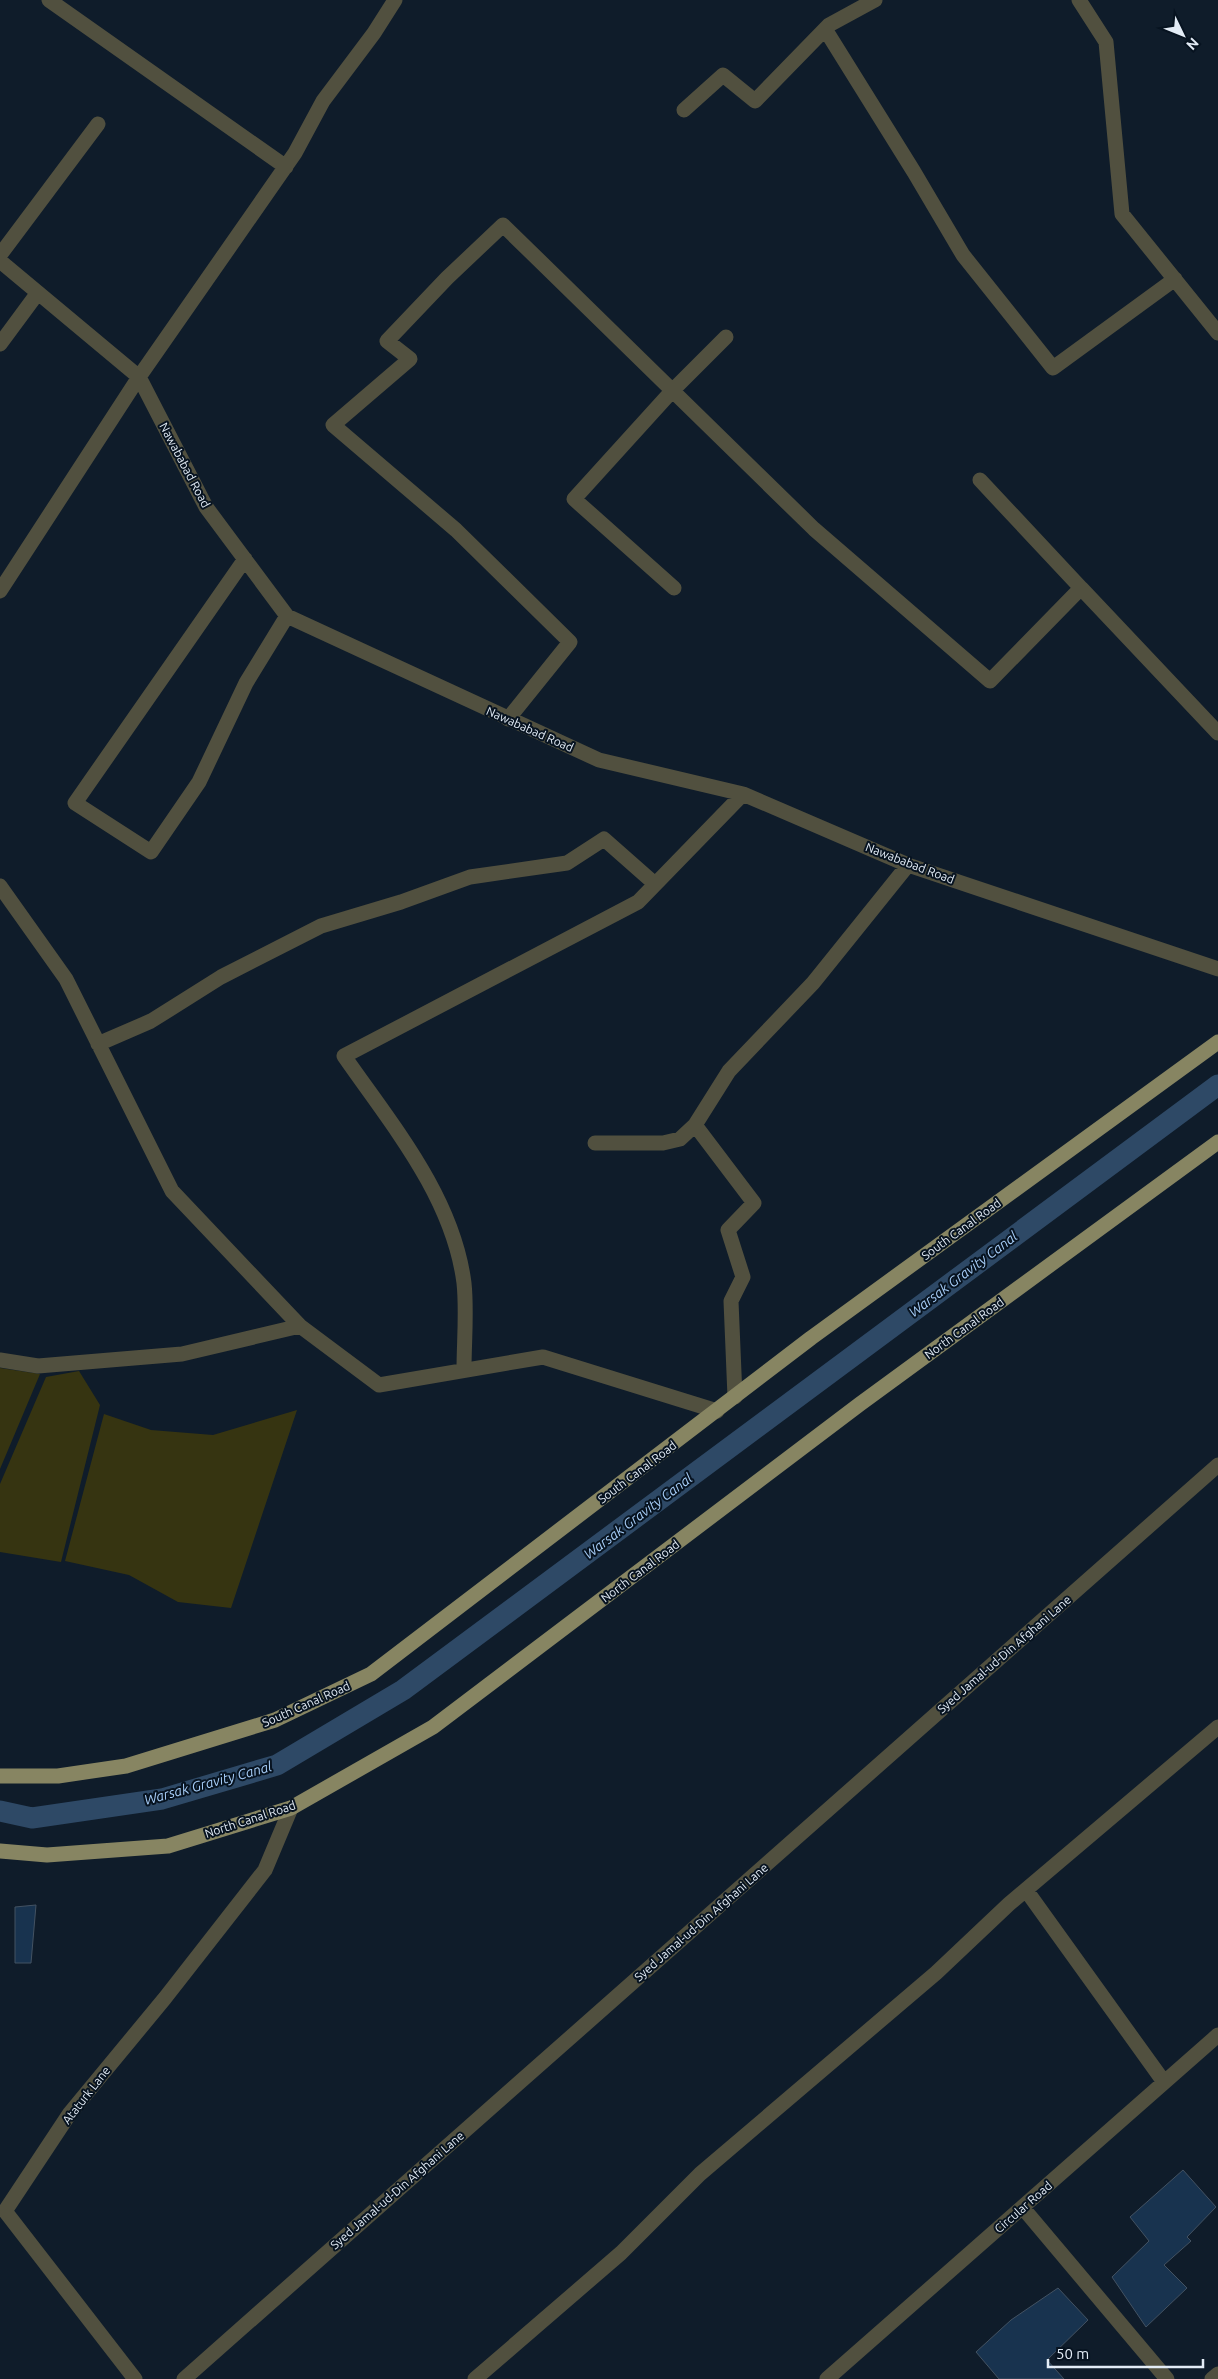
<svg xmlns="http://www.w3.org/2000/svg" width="1218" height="2379" font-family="Ubuntu,sans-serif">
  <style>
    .green { fill: #363411 }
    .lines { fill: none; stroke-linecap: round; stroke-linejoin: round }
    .canal { stroke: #2e4966; stroke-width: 21 }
    .building { fill: #18334f; stroke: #435262 }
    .minor { stroke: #51503f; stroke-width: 15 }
    .major { stroke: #878562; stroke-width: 15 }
    .labels { text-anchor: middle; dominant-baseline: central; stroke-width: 4; stroke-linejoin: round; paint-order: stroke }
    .street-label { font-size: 12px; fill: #e3ecf6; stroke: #071320 }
    .water-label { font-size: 14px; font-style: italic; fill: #a6ccf6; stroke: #071320 }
  </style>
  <rect width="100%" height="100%" fill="#0f1c2a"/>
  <path class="green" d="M 0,1368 L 40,1374 L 0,1469 Z
    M 79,1371 L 100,1405 L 61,1562 L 0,1552 L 0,1484 L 46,1377 Z
    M 297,1410 L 231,1608 L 178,1602 L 129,1575 L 65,1561 L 104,1414 L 151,1430 L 213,1435 Z"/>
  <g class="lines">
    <path class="canal" d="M 0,1811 L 32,1818 L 162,1799 L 277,1765 L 403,1690 L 1218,1085"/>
  </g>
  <path class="building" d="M 36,1905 L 31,1963 L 15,1963 L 15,1907 Z
    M 1183,2170 L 1216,2207 L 1187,2237 L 1191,2241 L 1164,2265 L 1187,2288 L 1146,2327 L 1112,2277 L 1149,2241 L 1130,2217 Z
    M 1058,2288 L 1088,2320 L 1047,2360 L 1064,2379 L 999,2379 L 976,2352 L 1011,2320 Z"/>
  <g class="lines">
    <path class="minor" d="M 49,0 L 286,167
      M 1079,0 L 1106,42 L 1122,214 L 1218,333
      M 825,29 L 914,172 L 963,255 L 1053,368 L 1175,279
      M 684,110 L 723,75 L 755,101 L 829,25 L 875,0
      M 0,255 L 98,124
      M 0,261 L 139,377 L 206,507 L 287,616 L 599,760 L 743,794 L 908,865 L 1218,969
      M 0,344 L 37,294
      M 980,480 L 1081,588
      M 245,559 L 75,803 L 151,852 L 199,782 L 246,683 L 287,616
      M 674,588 L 574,499 L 672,391 L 726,337
      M 0,591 L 139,377 L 295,153 L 323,101 L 374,33 L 395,0
      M 508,719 L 570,642 L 456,530 L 333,425 L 410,359 L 387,341 L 447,278 L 503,225 L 814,529 L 990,681 L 1081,588 L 1218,733
      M 0,886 L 66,979 L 172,1191 L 300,1326 L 182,1354 L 38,1366 L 0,1360
      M 98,1044 L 151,1021 L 221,977 L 321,926 L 401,902 L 470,877 L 567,863 L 604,839 L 655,884
      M 595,1143 L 663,1143 L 680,1139 L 695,1125
      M 300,1326 L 379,1385 L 543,1357 L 717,1411
      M 464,1370 C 464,1342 467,1311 464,1283 C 453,1197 392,1125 344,1056 L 638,902 L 743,794
      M 735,1397 L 731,1301 L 743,1277 L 728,1230 L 754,1203 L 695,1125 L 729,1071 L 813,983 L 908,865
      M 1026,1890 L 1164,2082
      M 1023,2208 L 1167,2379
      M 135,2379 L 5,2211 L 70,2113 L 165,1998 L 265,1870 L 291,1808
      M 184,2379 L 1218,1465
      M 475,2379 L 621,2253 L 700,2174 L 936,1973 L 1009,1904 L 1218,1727
      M 827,2379 L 1218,2035
      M 1212,2379 L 1218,2374"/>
    <path class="major" d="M 0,1776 L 58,1776 L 126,1766 L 275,1720 L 371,1674 L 811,1338 L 1218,1042
      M 0,1851 L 47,1855 L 168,1846 L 291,1808 L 433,1727 L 860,1404 L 1218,1142"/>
  </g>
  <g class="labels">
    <g class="street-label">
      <text transform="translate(185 465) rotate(62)">Nawababad Road</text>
      <text transform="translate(530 729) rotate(24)">Nawababad Road</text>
      <text transform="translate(910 863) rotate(21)">Nawababad Road</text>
      <text transform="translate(961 1229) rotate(-36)">South Canal Road</text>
      <text transform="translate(964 1328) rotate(-36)">North Canal Road</text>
      <text transform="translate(637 1472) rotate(-37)">South Canal Road</text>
      <text transform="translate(640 1571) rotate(-37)">North Canal Road</text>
      <text transform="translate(1004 1654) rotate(-41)">Syed Jamal-ud-Din Afghani Lane</text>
      <text transform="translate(306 1704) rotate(-24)">South Canal Road</text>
      <text transform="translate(250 1819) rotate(-18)">North Canal Road</text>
      <text transform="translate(701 1922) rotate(-41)">Syed Jamal-ud-Din Afghani Lane</text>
      <text transform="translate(86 2095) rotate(-52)">Ataturk Lane</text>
      <text transform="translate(397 2190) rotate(-41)">Syed Jamal-ud-Din Afghani Lane</text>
      <text transform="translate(1023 2207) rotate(-41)">Circular Road</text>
    </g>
    <g class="water-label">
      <text transform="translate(963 1274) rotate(-37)">Warsak Gravity Canal</text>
      <text transform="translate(638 1516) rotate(-37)">Warsak Gravity Canal</text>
      <text transform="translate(208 1783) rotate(-15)">Warsak Gravity Canal</text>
    </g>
  </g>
  <g transform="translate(1183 35) rotate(133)" stroke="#071320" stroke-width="4" paint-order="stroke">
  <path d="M0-4L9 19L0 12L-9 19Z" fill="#e3ecf6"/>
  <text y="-8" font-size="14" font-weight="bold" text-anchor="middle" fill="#e3ecf6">N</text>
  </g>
  <path d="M1048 2359v8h155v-8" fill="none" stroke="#e3ecf6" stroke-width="2.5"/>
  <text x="1056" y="2359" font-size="15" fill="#e3ecf6" stroke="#071320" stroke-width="4" paint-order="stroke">50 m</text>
</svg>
